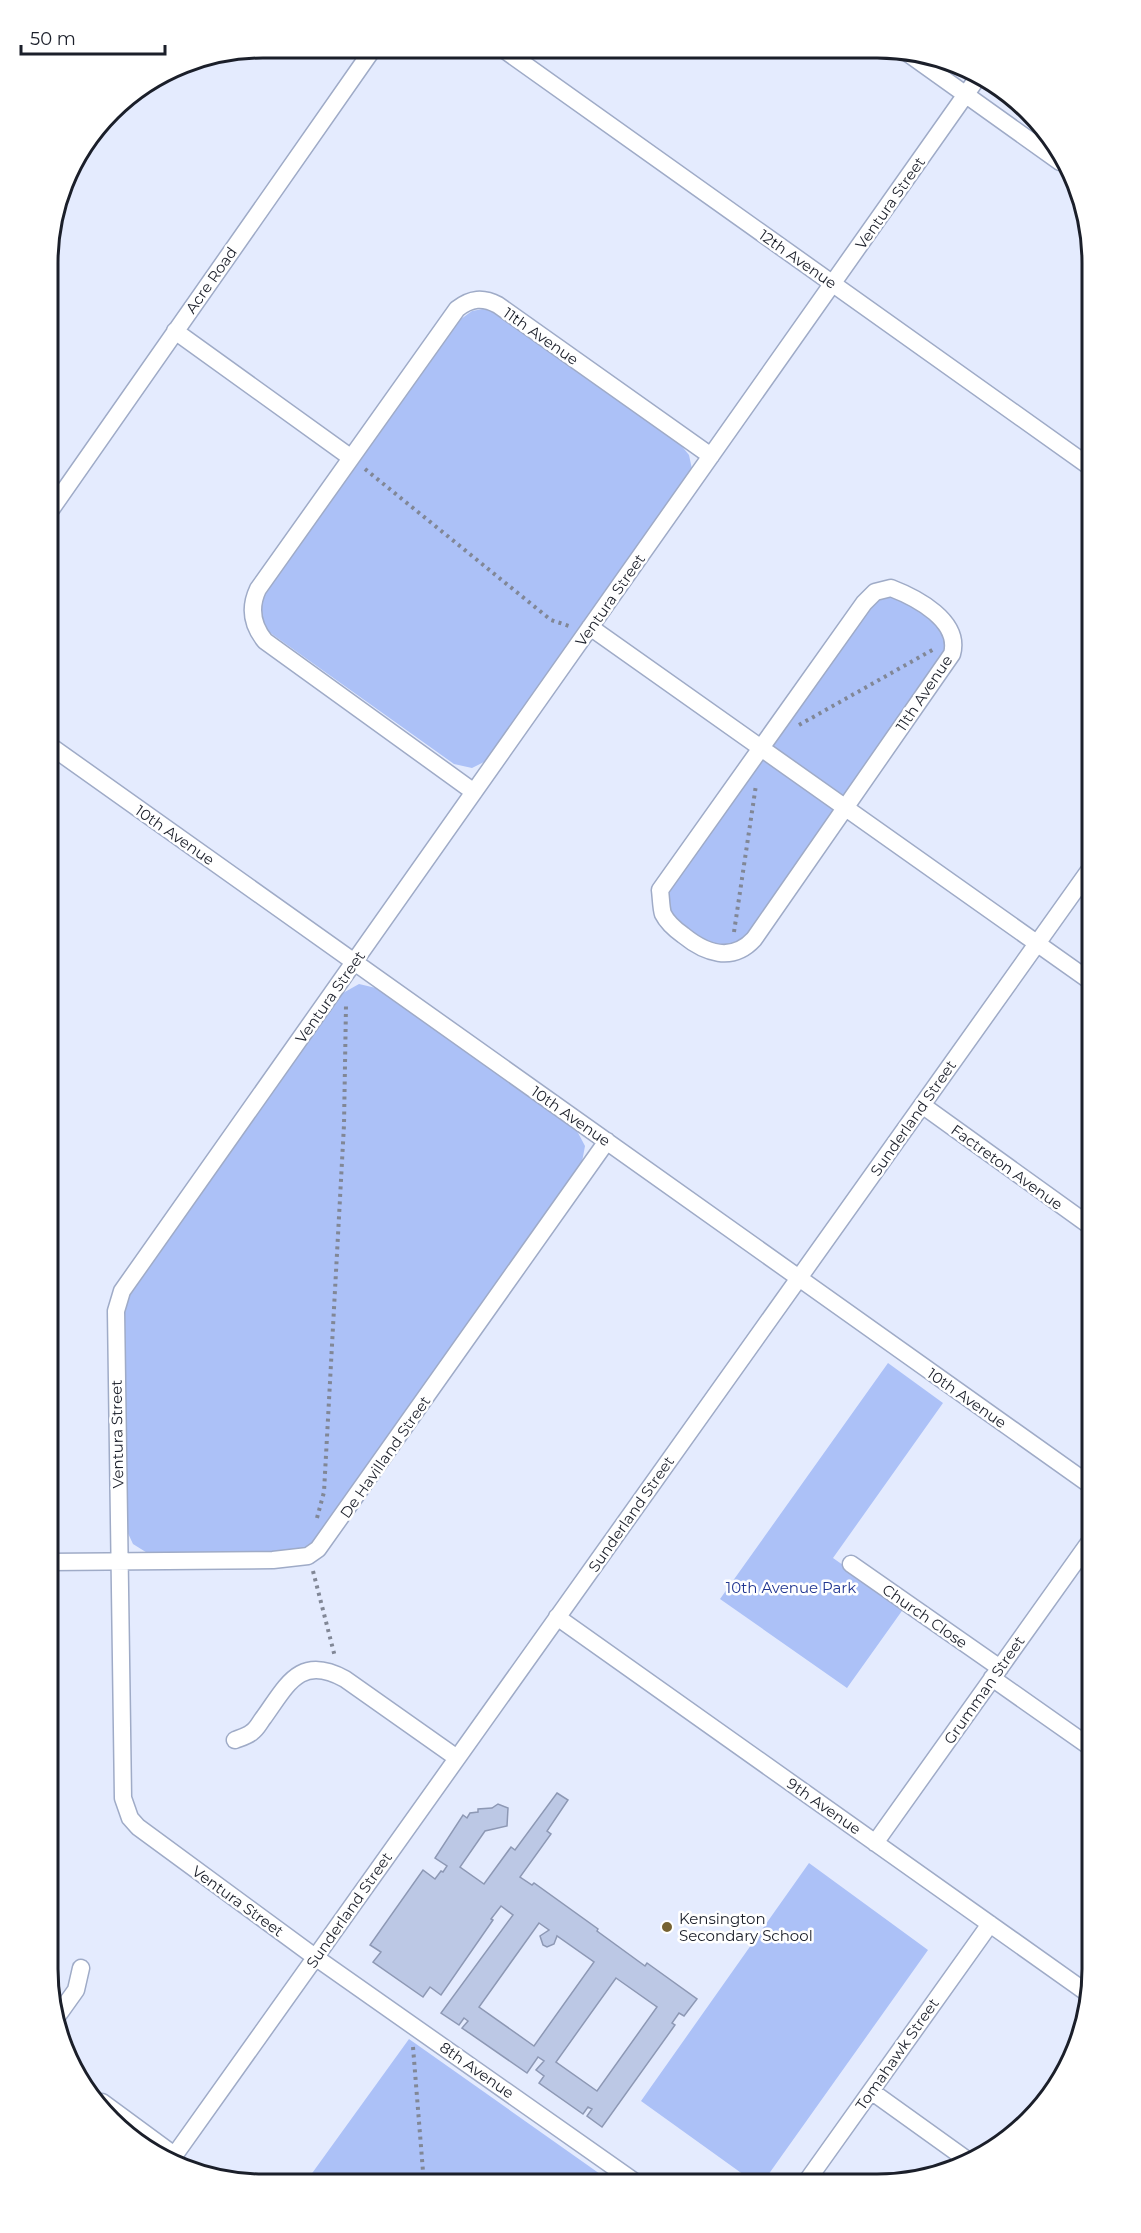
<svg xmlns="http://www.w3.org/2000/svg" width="1141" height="2233" font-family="Montserrat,sans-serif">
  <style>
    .green { fill: #acc1f7 }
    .building { fill: #bcc8e5; stroke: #8d98b4; stroke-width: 1.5; fill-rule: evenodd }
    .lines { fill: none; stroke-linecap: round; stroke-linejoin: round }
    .street-casing { stroke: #9fabc7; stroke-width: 19 }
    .path { stroke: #818796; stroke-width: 4; stroke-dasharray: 3 4.5; stroke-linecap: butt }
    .street { stroke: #fff; stroke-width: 16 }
    .poi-dot { fill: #766231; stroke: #fff; stroke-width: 2 }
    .labels { text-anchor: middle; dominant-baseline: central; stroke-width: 5; stroke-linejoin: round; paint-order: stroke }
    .street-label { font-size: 15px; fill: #1b1f2a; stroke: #fff }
    .park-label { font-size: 15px; fill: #213691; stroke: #fff }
    .poi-label { font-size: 15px; fill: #1b1f2a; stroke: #fff; text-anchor: start }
    .rim { fill: none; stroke: #1b1f2a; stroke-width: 3 }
  </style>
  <rect width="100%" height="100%" fill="#e4ebfe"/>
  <path class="green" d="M 483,309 L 495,312 L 680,444 L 689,455 L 692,469 L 488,760 L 472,768 L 454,764 L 269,632 C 260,621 258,609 264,596 L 461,319 L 472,311 Z
    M 875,592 L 907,594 L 953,639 L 754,939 L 722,954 L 663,914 L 668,879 Z
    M 359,984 L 376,988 L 576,1129 L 585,1146 L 581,1167 L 312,1543 L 303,1550 L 288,1552 L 149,1554 L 133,1544 L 126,1529 L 124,1316 L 126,1301 L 343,993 Z
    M 888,1363 L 943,1403 L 833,1558 L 904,1608 L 847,1688 L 720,1599 Z
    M 809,1863 L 928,1950 L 761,2185 L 758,2185 L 641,2101 Z
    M 409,2039 L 610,2181 L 611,2184 L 305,2183 Z"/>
  <path class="building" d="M 557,1793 L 568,1800 L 547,1831 L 551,1834 L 520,1877 L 532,1885 L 534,1883 L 598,1929 L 597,1931 L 645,1966 L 647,1963 L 697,1999 L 684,2016 L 679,2013 L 672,2023 L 675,2025 L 602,2127 L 587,2116 L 592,2109 L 588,2107 L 583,2114 L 539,2083 L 544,2076 L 536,2070 L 544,2061 L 538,2057 L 527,2073 L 462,2028 L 468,2021 L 464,2018 L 459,2025 L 441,2013 L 513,1915 L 501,1906 L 491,1919 L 493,1920 L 441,1995 L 430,1987 L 423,1997 L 373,1962 L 381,1952 L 370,1945 L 423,1870 L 435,1879 L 441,1871 L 443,1872 L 447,1866 L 435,1858 L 463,1815 L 467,1818 L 470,1813 L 478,1812 L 478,1809 L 492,1808 L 498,1804 L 508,1808 L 507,1826 L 485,1831 L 460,1867 L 484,1884 L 511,1847 L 515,1850 ZM 539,1923 L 549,1930 L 540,1936 L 543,1945 L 547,1947 L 554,1944 L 557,1936 L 594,1962 L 534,2046 L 479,2007 ZM 616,1978 L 657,2007 L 597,2091 L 556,2062 Z"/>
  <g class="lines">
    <g class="street-casing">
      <path id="street" d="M 503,49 L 1093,469
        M 906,52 L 1060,162
        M 175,331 L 350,457
        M 50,511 L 373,49
        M 891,588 C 917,598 961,621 952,654 L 754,939 C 732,963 705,953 683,935 C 676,930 667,922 663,914 C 661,908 661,897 660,890 L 864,603 L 875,592 Z
        M 590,627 L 1093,983
        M 49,745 L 1093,1487
        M 474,792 L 265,641 C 252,625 249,608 258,589 L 457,309 C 471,298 483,297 498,305 L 711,456
        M 922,1105 L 1093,1228
        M 48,1562 L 273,1560 L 308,1556 L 318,1549 L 607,1141
        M 851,1564 L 1000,1668
        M 557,1617 L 1090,1995
        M 992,1678 L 1093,1749
        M 235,1740 C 240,1738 248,1736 252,1732 C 257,1729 260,1722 264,1717 C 287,1685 300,1654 345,1679 L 457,1758
        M 875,1843 L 1093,1537
        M 56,2018 L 76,1990 L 81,1968
        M 871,2091 L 970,2162
        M 102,2102 L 174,2155
        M 169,2163 L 1093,865
        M 638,2184 L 315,1957 L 138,1827 L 130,1818 L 123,1798 L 116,1311 L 122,1291 L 976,80
        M 804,2185 L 990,1924"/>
    </g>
    <path class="path" d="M 365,469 L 551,620 L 572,627
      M 799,725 L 934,649
      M 734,932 L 756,785
      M 317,1518 L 324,1492 L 344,1125 L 346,1005
      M 313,1571 L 335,1657
      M 413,2047 L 424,2184"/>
    <use href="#street" class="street"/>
  </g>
  <circle class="poi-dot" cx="667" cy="1927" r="6"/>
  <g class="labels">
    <g class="street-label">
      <text transform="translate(890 203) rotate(-55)">Ventura Street</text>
      <text transform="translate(798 259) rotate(35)">12th Avenue</text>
      <text transform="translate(211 280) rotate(-55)">Acre Road</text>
      <text transform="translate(541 336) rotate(35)">11th Avenue</text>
      <text transform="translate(610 600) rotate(-55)">Ventura Street</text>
      <text transform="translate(924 693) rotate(-56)">11th Avenue</text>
      <text transform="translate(175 835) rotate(35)">10th Avenue</text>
      <text transform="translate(330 997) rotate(-55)">Ventura Street</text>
      <text transform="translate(571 1116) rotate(35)">10th Avenue</text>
      <text transform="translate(913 1118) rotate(-55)">Sunderland Street</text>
      <text transform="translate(1007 1167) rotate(36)">Factreton Avenue</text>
      <text transform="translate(967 1398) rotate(35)">10th Avenue</text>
      <text transform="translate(117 1434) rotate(-91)">Ventura Street</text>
      <text transform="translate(385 1457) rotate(-55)">De Havilland Street</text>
      <text transform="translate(631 1514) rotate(-55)">Sunderland Street</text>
      <text transform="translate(925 1616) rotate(35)">Church Close</text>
      <text transform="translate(984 1690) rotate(-55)">Grumman Street</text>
      <text transform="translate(824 1806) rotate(35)">9th Avenue</text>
      <text transform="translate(238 1901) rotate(36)">Ventura Street</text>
      <text transform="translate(349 1910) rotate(-55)">Sunderland Street</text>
      <text transform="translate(897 2054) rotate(-55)">Tomahawk Street</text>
      <text transform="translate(477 2070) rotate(35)">8th Avenue</text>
    </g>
    <g class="park-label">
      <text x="791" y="1587">10th Avenue Park</text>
    </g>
    <g class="poi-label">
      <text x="679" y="1918">Kensington<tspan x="679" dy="17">Secondary School</tspan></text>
    </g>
  </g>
  <path d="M0 0H1141V2233H0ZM263 58H877A205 205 0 0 1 1082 263V1969A205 205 0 0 1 877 2174H263A205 205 0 0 1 58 1969V263A205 205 0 0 1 263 58Z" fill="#fff" fill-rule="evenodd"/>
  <path class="rim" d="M263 58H877A205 205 0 0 1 1082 263V1969A205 205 0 0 1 877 2174H263A205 205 0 0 1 58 1969V263A205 205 0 0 1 263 58Z"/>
  <path d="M21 45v9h144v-9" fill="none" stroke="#1b1f2a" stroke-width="3"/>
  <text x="30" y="45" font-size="18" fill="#1b1f2a" stroke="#ffffff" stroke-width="4.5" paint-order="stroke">50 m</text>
</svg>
